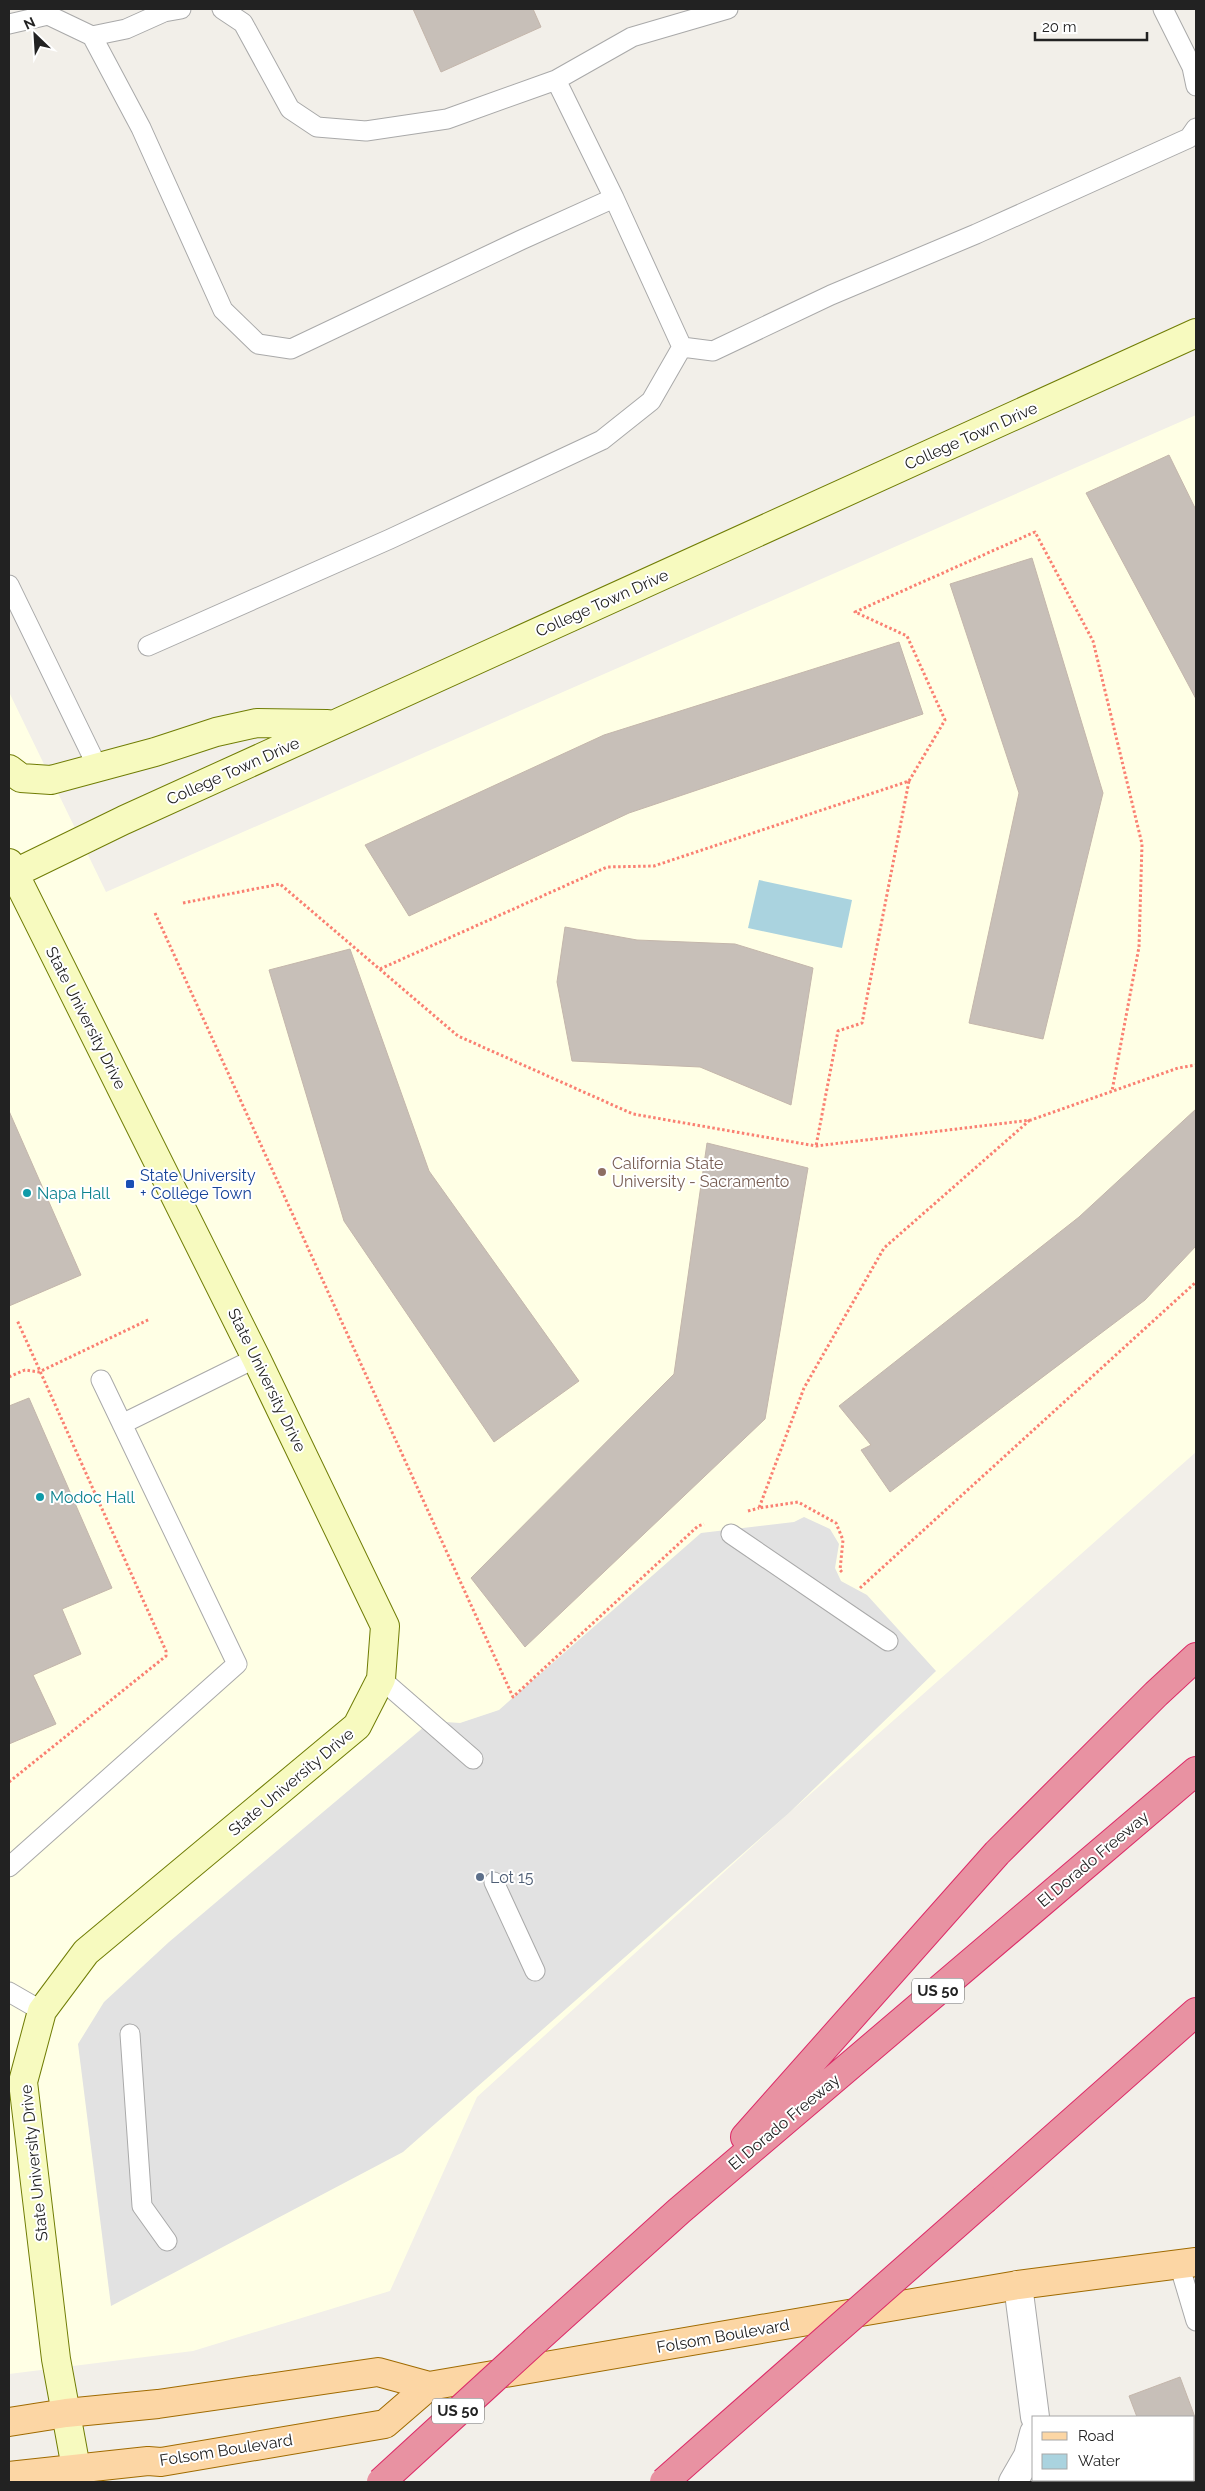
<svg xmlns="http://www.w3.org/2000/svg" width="1205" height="2491" font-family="Raleway,sans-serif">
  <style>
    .education { fill: #ffffe5 }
    .parking { fill: #e2e2e2 }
    .water { fill: #aad3df }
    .building { fill: #c7bfb8; stroke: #c4b6ab }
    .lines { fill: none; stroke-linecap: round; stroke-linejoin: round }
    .lane-casing { stroke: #a9a9a9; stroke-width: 21 }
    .street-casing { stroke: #a9a9a9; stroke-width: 30 }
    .secondary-casing { stroke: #707d05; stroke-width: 30 }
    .primary-casing { stroke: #a06b00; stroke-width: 30 }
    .highway-casing { stroke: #dc2a67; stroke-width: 30 }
    .path { stroke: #fa8072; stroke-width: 3; stroke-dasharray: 2.5 2.5; stroke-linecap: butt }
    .lane { stroke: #fff; stroke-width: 19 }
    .street { stroke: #fff; stroke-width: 28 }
    .secondary { stroke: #f7fabf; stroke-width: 28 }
    .primary { stroke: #fcd6a4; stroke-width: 28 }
    .highway { stroke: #e892a2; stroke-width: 28 }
    .highway-bridge-casing { stroke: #dc2a67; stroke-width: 30; stroke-linecap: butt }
    .highway-bridge { stroke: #e892a2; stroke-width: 28 }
    .education-dot { fill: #8d6e63; stroke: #fff; stroke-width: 2 }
    .transit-dot { fill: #1a4fb4; stroke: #fff; stroke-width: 2 }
    .culture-dot { fill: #0f9aa8; stroke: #fff; stroke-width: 2 }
    .service-dot { fill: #5c6f8a; stroke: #fff; stroke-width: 2 }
    .labels { text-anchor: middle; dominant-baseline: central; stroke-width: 4; stroke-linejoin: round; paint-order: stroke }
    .shield { fill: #fff; stroke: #646464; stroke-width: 1 }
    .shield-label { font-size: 15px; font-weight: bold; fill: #222 }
    .street-label { font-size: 16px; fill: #222; stroke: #fff }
    .education-label { font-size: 16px; fill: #785e54; stroke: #fff; text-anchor: start }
    .transit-label { font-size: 16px; fill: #164399; stroke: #fff; text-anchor: start }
    .culture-label { font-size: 16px; fill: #0d838f; stroke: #fff; text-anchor: start }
    .service-label { font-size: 16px; fill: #4e5e75; stroke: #fff; text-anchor: start }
  </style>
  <rect width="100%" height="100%" fill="#f2efe9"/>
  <path class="education" d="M 1196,415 L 1196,1452 L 789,1813 L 477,2097 L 390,2291 L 193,2351 L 9,2374 L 9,692 L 106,892 Z"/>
  <path class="parking" d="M 804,1517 L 830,1529 L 839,1544 L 835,1568 L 841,1581 L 867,1595 L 936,1671 L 789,1813 L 403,2152 L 111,2306 L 78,2044 L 104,2002 L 169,1942 L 431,1721 L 460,1723 L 499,1710 L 701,1533 L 794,1522 Z"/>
  <path class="water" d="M 759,880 L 852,900 L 842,948 L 748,928 Z"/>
  <path class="building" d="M 413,9 L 533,9 L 541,27 L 441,72 Z
    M 1169,455 L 1196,510 L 1196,699 L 1086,493 Z
    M 1032,558 L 1103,793 L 1043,1039 L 969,1023 L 1019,793 L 950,584 Z
    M 899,642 L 923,714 L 629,813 L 409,916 L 365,845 L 604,735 Z
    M 565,927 L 637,940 L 735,944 L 813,968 L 791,1105 L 700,1067 L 572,1061 L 557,982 Z
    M 350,949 L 429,1171 L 579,1381 L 494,1442 L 344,1221 L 269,970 Z
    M 1196,1109 L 1196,1246 L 1145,1300 L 890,1492 L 861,1450 L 871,1445 L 839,1406 L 1079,1217 Z
    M 9,1111 L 81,1275 L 9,1306 Z
    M 707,1143 L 808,1168 L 765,1419 L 525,1647 L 471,1578 L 674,1374 Z
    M 29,1398 L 112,1588 L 62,1609 L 81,1654 L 33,1675 L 56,1724 L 9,1744 L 9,1406 Z
    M 1180,2377 L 1196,2420 L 1196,2482 L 1162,2482 L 1161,2480 L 1194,2480 L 1194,2417 L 1137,2417 L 1129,2396 Z"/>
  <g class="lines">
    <g class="lane-casing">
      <path id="lane" d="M 222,9 L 243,23 L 290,109 L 317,127 L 366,131 L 447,119 L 556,80 L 632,37 L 728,9
        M 1163,9 L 1192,67 L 1196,86
        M 9,24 L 48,15 L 92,36 L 141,128 L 223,310 L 258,344 L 291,349 L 521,240 L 614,198 L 682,347 L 713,351 L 831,295 L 976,234 L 1189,138 L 1196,128
        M 92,36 L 126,29 L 164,12 L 181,9
        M 556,80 L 614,198
        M 9,585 L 98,768
        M 148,646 L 390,539 L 602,440 L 651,401 L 682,347
        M 122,1424 L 256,1358
        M 731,1534 L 888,1641
        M 381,1679 L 473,1759
        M 9,1867 L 237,1664 L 101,1380
        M 494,1882 L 535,1971
        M 9,1992 L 42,2011
        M 130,2034 L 142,2206 L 167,2241
        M 1179,2264 L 1196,2321"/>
    </g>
    <g class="street-casing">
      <path id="street" d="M 1018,2285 L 1035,2417
        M 1013,2482 L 1028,2456 L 1034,2433"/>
    </g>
    <g class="secondary-casing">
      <path id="secondary" d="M 9,769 L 21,778 L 51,780 L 155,752 L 216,732 L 257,723 L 327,724
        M 9,863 L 256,1358 L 385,1626 L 381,1679 L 357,1726 L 86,1952 L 42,2011 L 23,2082 L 56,2359 L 76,2468
        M 9,876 L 124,820 L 1196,333"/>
    </g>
    <g class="primary-casing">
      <path id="primary" d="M 9,2422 L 66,2413 L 158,2404 L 378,2372 L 429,2386 L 1018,2285 L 1196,2262
        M 9,2476 L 148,2461 L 161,2462 L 385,2424 L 429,2386"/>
    </g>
    <g class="highway-casing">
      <path id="highway" d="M 745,2137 L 997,1853 L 1156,1694 L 1196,1657
        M 985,2199 L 1196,2012
        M 535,2341 L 679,2211 L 1196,1771"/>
    </g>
    <path class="path" d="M 909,781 L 945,720 L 907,636 L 855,612 L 1035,532 L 1093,641 L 1142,844 L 1139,947 L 1112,1091
      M 183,903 L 280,884 L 458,1036 L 633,1114 L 816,1146 L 1031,1120 L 1178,1068 L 1196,1065
      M 155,913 L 513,1697 L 698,1526 L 704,1524
      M 380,969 L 607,867 L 654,866 L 909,781 L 862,1023 L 838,1031 L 816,1146
      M 9,1377 L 25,1370 L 39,1372 L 150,1319
      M 748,1511 L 759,1508
      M 842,1572 L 840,1570 L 843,1540 L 836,1523 L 798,1502 L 759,1508 L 804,1388 L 884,1248 L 1030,1120
      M 860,1588 L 1196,1282
      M 9,1782 L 166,1656 L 166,1651 L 17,1320"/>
    <use href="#lane" class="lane"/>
    <use href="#street" class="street"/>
    <use href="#secondary" class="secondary"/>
    <use href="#primary" class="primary"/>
    <use href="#highway" class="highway"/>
    <g class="highway-bridge-casing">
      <path id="highway-bridge" d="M 381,2482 L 535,2341
        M 664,2482 L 985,2199"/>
    </g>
    <use href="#highway-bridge" class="highway-bridge"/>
  </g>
  <circle class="education-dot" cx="602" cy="1172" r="5"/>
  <rect class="transit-dot" x="125" y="1179" width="10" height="10" rx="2.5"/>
  <g class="culture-dot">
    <circle cx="27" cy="1193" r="5"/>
    <circle cx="40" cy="1497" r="5"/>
  </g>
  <circle class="service-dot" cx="480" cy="1877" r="5"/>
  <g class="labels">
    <g class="shield">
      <rect x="912" y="1978.5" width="52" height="25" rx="4"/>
      <rect x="432" y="2398.5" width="52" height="25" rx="4"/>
    </g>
    <g class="shield-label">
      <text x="938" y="1991">US 50</text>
      <text x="458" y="2411">US 50</text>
    </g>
    <g class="street-label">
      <text transform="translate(971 436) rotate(-24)">College Town Drive</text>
      <text transform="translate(602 603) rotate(-24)">College Town Drive</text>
      <text transform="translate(233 771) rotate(-24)">College Town Drive</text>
      <text transform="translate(86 1018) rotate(63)">State University Drive</text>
      <text transform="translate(267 1380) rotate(64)">State University Drive</text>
      <text transform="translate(291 1782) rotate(-40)">State University Drive</text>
      <text transform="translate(1093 1859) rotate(-40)">El Dorado Freeway</text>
      <text transform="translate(784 2122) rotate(-40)">El Dorado Freeway</text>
      <text transform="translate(34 2163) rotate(-96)">State University Drive</text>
      <text transform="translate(723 2336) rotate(-10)">Folsom Boulevard</text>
      <text transform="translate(226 2450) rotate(-9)">Folsom Boulevard</text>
    </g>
    <g class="education-label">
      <text x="612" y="1163">California State<tspan x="612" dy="18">University - Sacramento</tspan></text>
    </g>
    <g class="transit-label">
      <text x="140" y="1175">State University<tspan x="140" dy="18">+ College Town</tspan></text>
    </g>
    <g class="culture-label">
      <text x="37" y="1193">Napa Hall</text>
      <text x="50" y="1497">Modoc Hall</text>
    </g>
    <g class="service-label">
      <text x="490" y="1877">Lot 15</text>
    </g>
  </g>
  <rect width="1205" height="2491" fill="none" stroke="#222222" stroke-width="20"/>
  <rect x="1032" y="2416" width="162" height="65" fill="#ffffff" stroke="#a7a7a7"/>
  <rect x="1042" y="2432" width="25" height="8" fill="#fcd6a4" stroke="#a7a7a7"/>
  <text x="1078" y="2441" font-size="15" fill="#222222">Road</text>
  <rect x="1042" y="2454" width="25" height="15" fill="#aad3df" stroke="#a7a7a7"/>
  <text x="1078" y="2466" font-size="15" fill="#222222">Water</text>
  <g transform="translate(35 35) rotate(335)" stroke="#ffffff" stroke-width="4" paint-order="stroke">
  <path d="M0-4L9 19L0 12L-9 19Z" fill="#222222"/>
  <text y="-8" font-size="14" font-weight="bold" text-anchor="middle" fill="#222222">N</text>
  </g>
  <path d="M1035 32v8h112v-8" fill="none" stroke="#222222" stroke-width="2.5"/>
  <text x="1042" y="32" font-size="15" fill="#222222" stroke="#ffffff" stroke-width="4" paint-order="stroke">20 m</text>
</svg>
